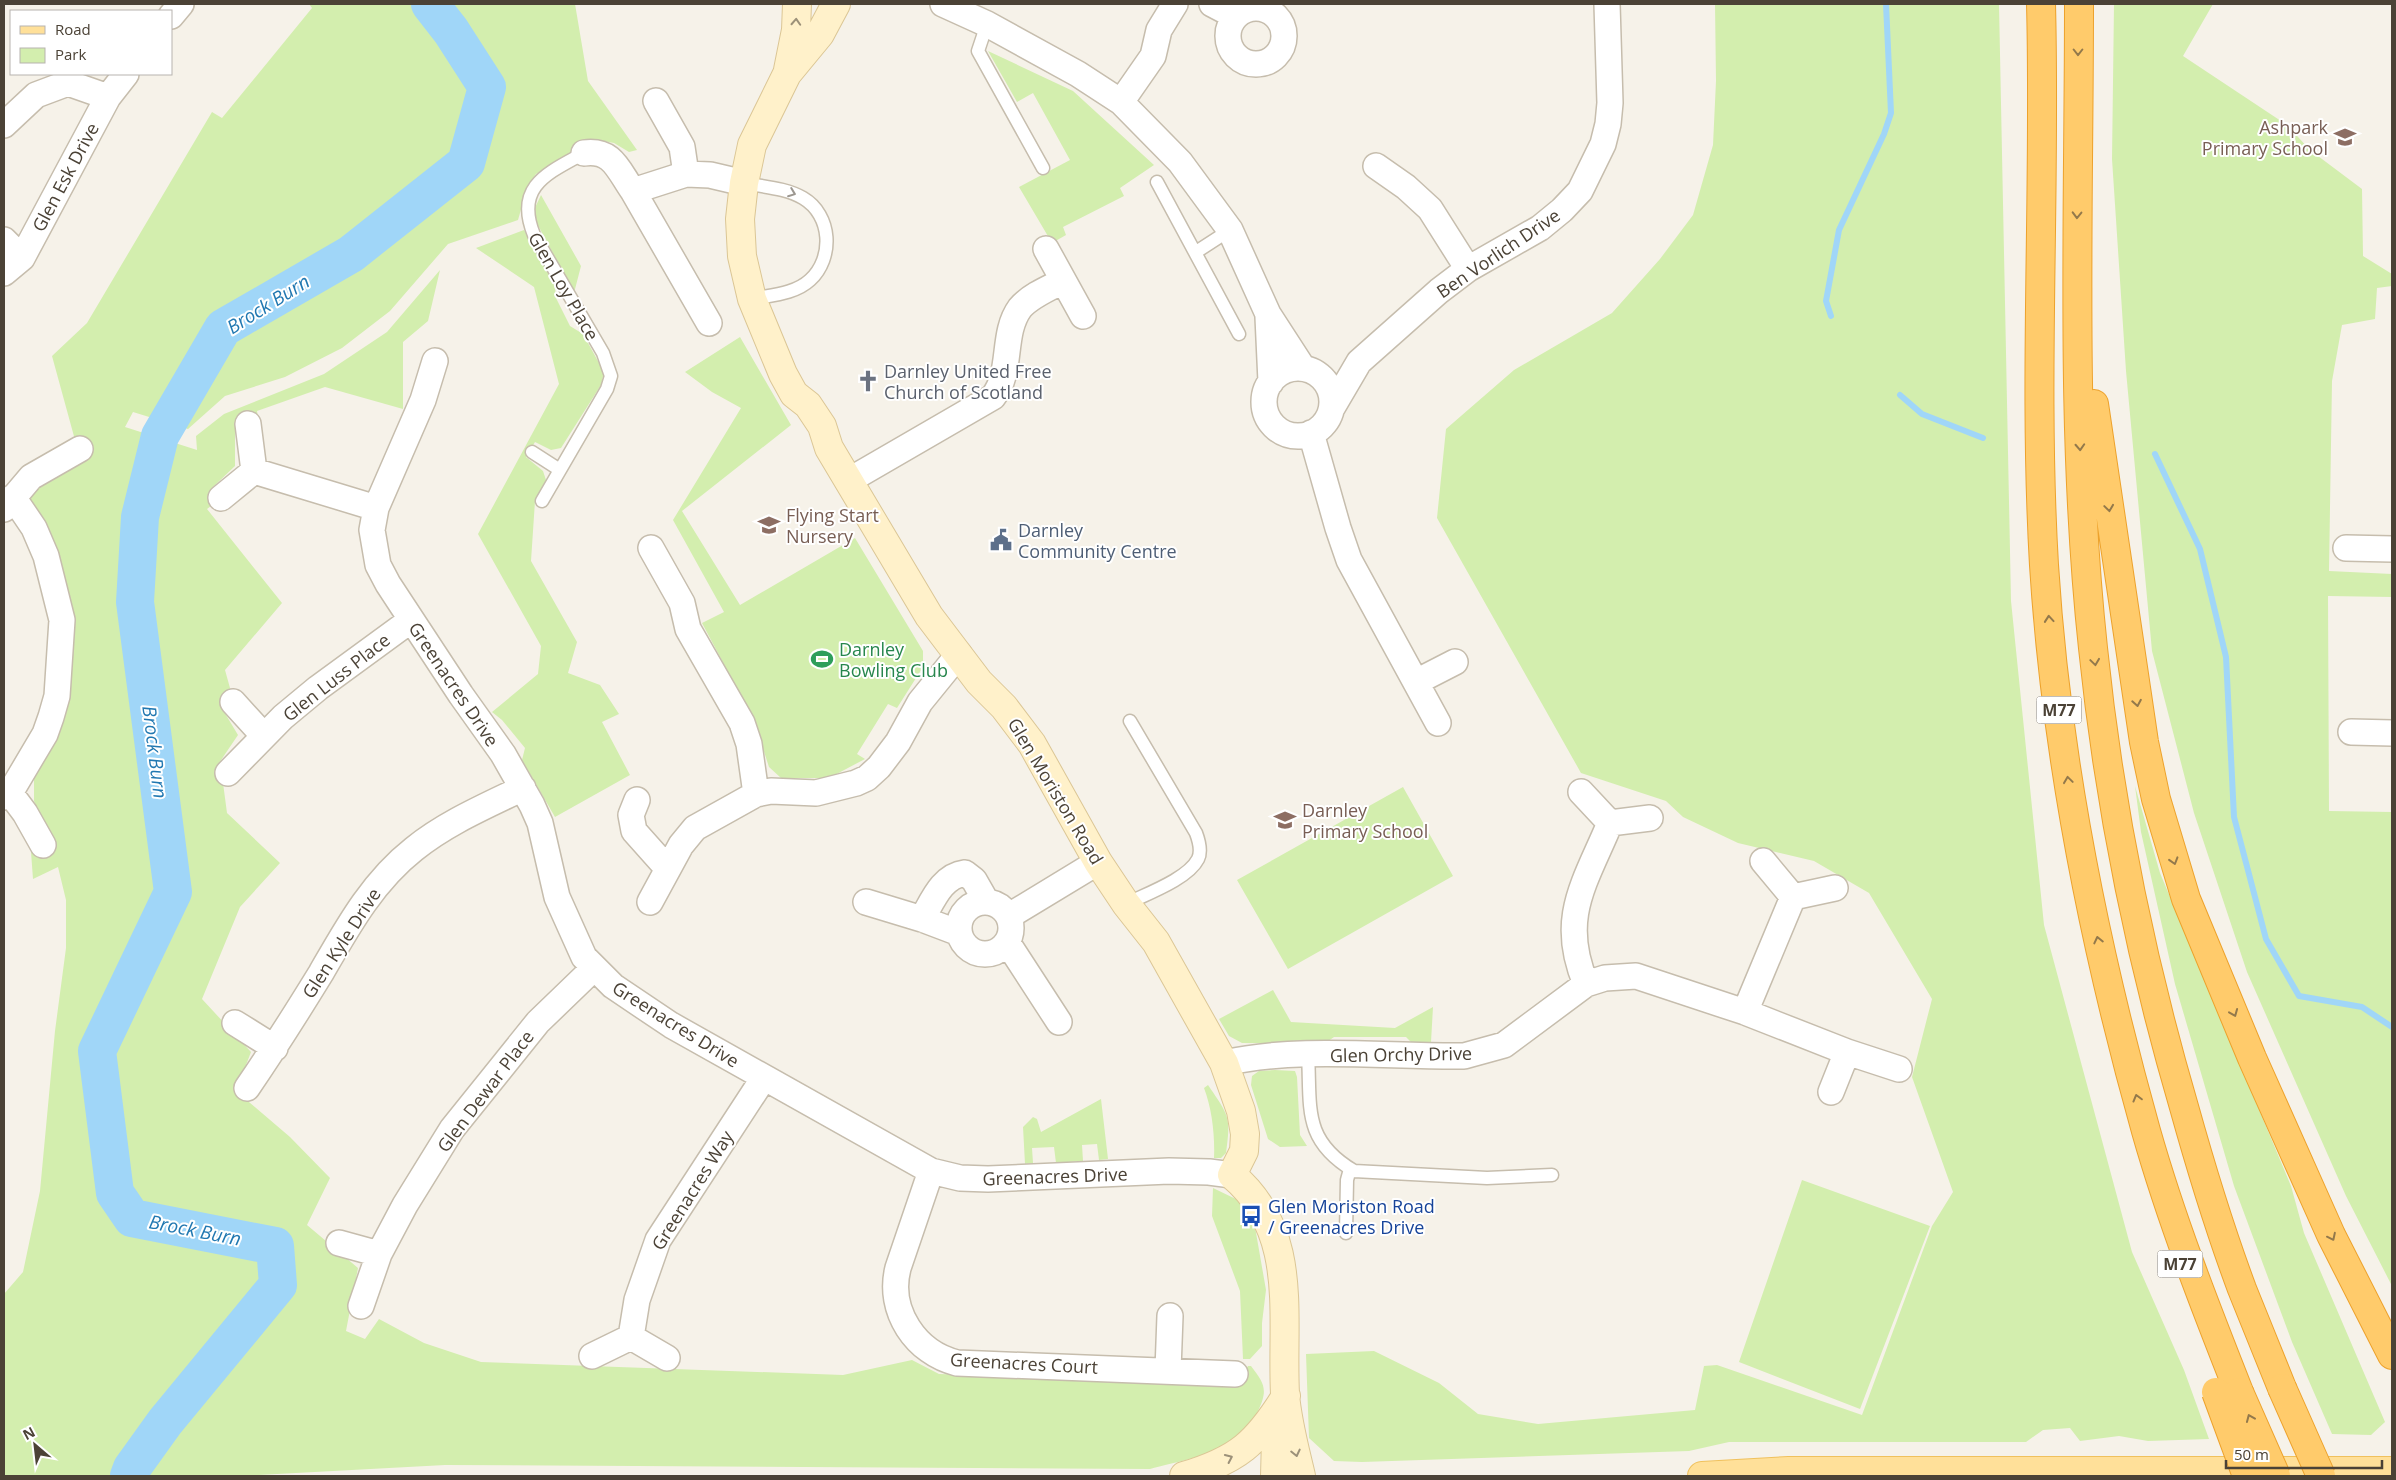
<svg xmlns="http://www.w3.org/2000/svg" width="2396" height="1480" font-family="'Open Sans',sans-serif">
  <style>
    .green { fill: #d3eeae }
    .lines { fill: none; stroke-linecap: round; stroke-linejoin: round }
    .stream { stroke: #a0d6f8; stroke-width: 6 }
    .river { stroke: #a0d6f8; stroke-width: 38 }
    .lane-casing { stroke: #c6bdad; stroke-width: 15 }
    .street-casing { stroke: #c6bdad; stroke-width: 28 }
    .secondary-casing { stroke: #dbc695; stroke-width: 30 }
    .primary-casing { stroke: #f0c15d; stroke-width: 30 }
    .highway-casing { stroke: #eda22c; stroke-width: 30 }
    .lane { stroke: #fff; stroke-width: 12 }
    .street { stroke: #fff; stroke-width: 25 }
    .secondary { stroke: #fff1ca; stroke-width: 28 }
    .primary { stroke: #ffe099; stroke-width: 28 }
    .highway { stroke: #ffcb6b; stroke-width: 28 }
    .highway-bridge-casing { stroke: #eda22c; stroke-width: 30; stroke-linecap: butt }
    .highway-bridge { stroke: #ffcb6b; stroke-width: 28 }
    .oneway { stroke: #9c9179 }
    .oneway2 { stroke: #93794b }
    .oneway3 { stroke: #9c9790 }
    .labels { text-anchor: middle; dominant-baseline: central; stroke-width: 4; stroke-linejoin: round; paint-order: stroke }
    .shield { fill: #fff; stroke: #817b72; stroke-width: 1 }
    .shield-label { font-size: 16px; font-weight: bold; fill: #4b4236 }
    .education-label { font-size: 18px; fill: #785e54; stroke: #fff; text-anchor: start }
    .street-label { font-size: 18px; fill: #4b4236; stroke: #fff }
    .worship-label { font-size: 18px; fill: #5b616d; stroke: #fff; text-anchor: start }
    .service-label { font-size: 18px; fill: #4e5e75; stroke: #fff; text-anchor: start }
    .leisure-label { font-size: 18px; fill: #27864d; stroke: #fff; text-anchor: start }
    .transit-label { font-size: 18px; fill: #164399; stroke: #fff; text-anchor: start }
    .water-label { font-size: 19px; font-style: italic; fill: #2178b1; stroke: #fff }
  </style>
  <rect width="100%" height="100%" fill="#f6f2e9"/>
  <path class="green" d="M 309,4 L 575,4 L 588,81 L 637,150 L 629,152 L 614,143 L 598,140 L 536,174 L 528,185 L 518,220 L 448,244 L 390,311 L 342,348 L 285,377 L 225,396 L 188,429 L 133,412 L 125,427 L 197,450 L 196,436 L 224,414 L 324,374 L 387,332 L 440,270 L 428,321 L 403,342 L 403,409 L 325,387 L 257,411 L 258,417 L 243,416 L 235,422 L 235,466 L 212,488 L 215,503 L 207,509 L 282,603 L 225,670 L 230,688 L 223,710 L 238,735 L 217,766 L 223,783 L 227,813 L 280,863 L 240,907 L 202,999 L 251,1052 L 236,1091 L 290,1137 L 330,1178 L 307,1225 L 358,1268 L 346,1331 L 365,1339 L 379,1319 L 424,1343 L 481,1362 L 843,1375 L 912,1360 L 939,1374 L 1238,1383 L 1248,1366 L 1251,1366 C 1265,1384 1268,1390 1258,1411 C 1254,1419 1248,1431 1242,1437 C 1227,1452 1172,1463 1150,1469 L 445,1465 L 241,1476 L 4,1476 L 4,1294 L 23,1272 L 40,1191 L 55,1031 L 66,948 L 66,900 L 58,867 L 33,879 L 31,852 L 52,844 L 34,801 L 34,777 L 63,684 L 72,669 L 74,642 L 28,500 L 29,491 L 75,440 L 52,356 L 87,323 L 212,112 L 222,118 L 312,8 Z
    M 1715,4 L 1999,4 L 2011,601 L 2044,925 L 2132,1252 L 2184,1370 L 2209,1439 L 2148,1441 L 2119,1436 L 2080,1441 L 2070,1428 L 2043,1430 L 2026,1442 L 1729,1442 L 1689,1451 L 1362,1462 L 1334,1461 L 1309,1438 L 1306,1354 L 1374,1351 L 1439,1383 L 1478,1414 L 1538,1424 L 1695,1410 L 1704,1366 L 1717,1365 L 1862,1415 L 1932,1226 L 1953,1192 L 1912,1077 L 1932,999 L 1869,893 L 1814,861 L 1738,843 L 1683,817 L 1666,801 L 1581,773 L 1437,518 L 1446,429 L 1514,370 L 1612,313 L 1660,259 L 1693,215 L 1713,145 L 1716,81 Z
    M 2114,4 L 2213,4 L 2183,56 L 2287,125 L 2310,150 L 2362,189 L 2363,256 L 2392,274 L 2392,286 L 2377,288 L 2375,319 L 2342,325 L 2332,381 L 2329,571 L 2392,574 L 2392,597 L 2328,596 L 2329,811 L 2392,812 L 2392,1286 L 2346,1196 L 2247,972 L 2194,813 L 2152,651 L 2126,371 L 2112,159 Z
    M 988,51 L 1073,91 L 1154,165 L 1120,188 L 1124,196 L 1063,227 L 1066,235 L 1052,243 L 1019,187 L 1070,160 L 1033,93 L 1017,102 Z
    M 541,195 L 581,266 L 574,293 L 532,214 Z
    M 524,230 L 556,281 L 555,296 L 570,326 L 583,334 L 604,372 L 601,385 L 561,448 L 551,450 L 535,442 L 526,457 L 543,471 L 546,480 L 535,501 L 531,561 L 577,642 L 568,673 L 600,685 L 619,714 L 602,722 L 630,775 L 555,817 L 522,760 L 525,748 L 502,720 L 492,712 L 538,674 L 541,646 L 478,534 L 559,384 L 534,287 L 476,248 Z
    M 740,337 L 791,425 L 682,511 L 740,605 L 855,538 L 923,651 L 923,667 L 897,708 L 888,704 L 857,754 L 865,759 L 829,778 L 781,778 L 769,767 L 754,721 L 702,623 L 724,612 L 673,520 L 741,408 L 712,392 L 685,372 Z
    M 2135,786 L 2160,873 L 2291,1186 L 2304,1233 L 2385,1422 L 2371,1435 L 2332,1434 L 2292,1342 L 2234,1186 L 2175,984 L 2141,832 Z
    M 1403,787 L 1453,876 L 1288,969 L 1237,880 Z
    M 1273,990 L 1291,1022 L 1395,1028 L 1433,1007 L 1431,1042 L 1413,1044 L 1406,1037 L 1334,1037 L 1324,1044 L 1242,1043 L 1229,1036 L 1219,1019 Z
    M 1275,1070 L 1295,1071 L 1297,1077 L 1300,1135 L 1307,1146 L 1280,1147 L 1268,1139 L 1251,1085 L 1252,1076 L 1259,1071 Z
    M 1208,1085 C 1229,1116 1231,1116 1226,1153 L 1221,1158 L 1214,1158 C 1215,1135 1212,1109 1204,1088 Z
    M 1101,1099 L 1108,1159 L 1099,1160 L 1097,1144 L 1082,1145 L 1083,1161 L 1056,1163 L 1054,1147 L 1032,1148 L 1033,1163 L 1025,1164 L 1023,1127 L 1033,1117 L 1037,1119 L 1041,1132 Z
    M 1802,1180 L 1930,1226 L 1860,1409 L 1739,1362 Z
    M 1213,1188 L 1242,1202 L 1255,1227 L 1266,1290 L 1262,1323 L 1262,1346 L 1250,1359 L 1243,1359 L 1240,1291 L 1212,1216 Z"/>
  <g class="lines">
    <path class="stream" d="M 1831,316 L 1826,301 L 1839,230 L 1884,134 L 1891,113 L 1886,4
      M 1900,395 L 1922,414 L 1983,438
      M 2155,454 L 2200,549 L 2226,657 L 2234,817 L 2266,939 L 2299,996 L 2362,1007 L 2392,1027"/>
    <path class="river" d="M 129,1476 L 132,1468 L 165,1422 L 278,1285 L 275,1246 L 132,1218 L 115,1193 L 97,1051 L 173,892 L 135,602 L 140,517 L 160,436 L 223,328 L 351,254 L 466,163 L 487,87 L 451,31 L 430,4"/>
    <g class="lane-casing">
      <path id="lane" d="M 987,24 L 978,51 L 1043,168
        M 1157,182 L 1239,334
        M 744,183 C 764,187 786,188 803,198 C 832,215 834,258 810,280 C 795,294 771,295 752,299
        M 1196,252 L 1230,230
        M 532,452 L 560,470
        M 542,501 L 607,389 L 611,376 L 603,353 L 534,235 C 514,186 548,173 584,153
        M 1126,904 C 1146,894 1188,879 1198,859 C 1202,851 1199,841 1196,833 L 1130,721
        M 1308,1054 C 1311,1108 1302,1140 1354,1171 L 1487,1178 L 1552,1175
        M 1346,1233 L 1347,1180 L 1350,1169"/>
    </g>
    <g class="street-casing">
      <path id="street" d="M 943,4 L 987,24 L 1078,74 L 1121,102 L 1180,162 L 1230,230 L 1268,314 L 1303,368
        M 1212,4 L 1235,16
        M1228 36a28 28 0 1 1 56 0a28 28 0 1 1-56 0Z
        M 171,16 L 181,4
        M 656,101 L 682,147 L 686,174
        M 1121,102 L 1153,56 L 1159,30 L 1175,4
        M 4,125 L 36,95 L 68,83 L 108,97
        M 584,153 C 613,149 618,170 633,191 L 686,174 L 710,175 L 744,183
        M 1376,166 L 1406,187 L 1430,209 L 1468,269
        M 633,191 L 709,323
        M 4,240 L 22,258
        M 1046,249 L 1083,316
        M 4,273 L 22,258 L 108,97 L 126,74
        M 1268,317 L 1271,382
        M 435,361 L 423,400 L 376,508 L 372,530 L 378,565 L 388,584 L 461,695 L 503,754 L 532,805 L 540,823 L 557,897 L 584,957 L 613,986 L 671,1025 L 931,1171 L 960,1178 L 988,1179 L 1169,1171 L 1209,1172 L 1232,1175
        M1264 402a34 34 0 1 1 68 0a34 34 0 1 1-68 0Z
        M 1332,408 L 1359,362 L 1439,291 L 1468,269 L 1540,228 L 1562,210 L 1580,191 L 1603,144 L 1608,124 L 1610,103 L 1607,4
        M 1311,433 L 1338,528 L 1349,560 L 1438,723
        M 254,471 L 376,508
        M 848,481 L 993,397 C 1013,372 1001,334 1020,308 C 1030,296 1049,288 1063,281
        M 221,498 L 254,471 L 248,424
        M 4,509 L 31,477 L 80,449
        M 651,548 L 682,603 L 688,629 L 742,723 L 749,744 L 756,794
        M 2346,548 L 2392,549
        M 1416,682 L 1455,662
        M 233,702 L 264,736
        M 2351,732 L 2392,733
        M 228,773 L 283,717 L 318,688 L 411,620
        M 1581,792 L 1610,823 L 1650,818
        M 10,793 L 25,813 L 43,845
        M 4,797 L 10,793 L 45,734 L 51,717 L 57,696 L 62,620 L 46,556 L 34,528 L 13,497
        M 637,800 L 631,815 L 634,831 L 667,868
        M 1763,861 L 1793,897 L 1835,888
        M959 928a26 26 0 1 1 52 0a26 26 0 1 1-52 0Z
        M 650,902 L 681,845 L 695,828 L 756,794 L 771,791 L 816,793 L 856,783 L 867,778 L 879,767 L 898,742 L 920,702 L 959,654
        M 866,902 L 922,919 L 959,933
        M 1009,916 L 1098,862
        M 922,919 C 933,900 942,876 965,873 L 974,880 L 986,901
        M 1007,942 L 1059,1022
        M 1586,984 C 1558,918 1585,883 1610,823
        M 1745,1012 L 1793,897
        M 235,1023 L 275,1048
        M 1224,1063 C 1298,1046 1387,1057 1464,1056 L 1504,1045 L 1586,984 L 1605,978 L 1636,976 L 1745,1012 L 1847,1052 L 1899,1069
        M 247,1088 C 273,1050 297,1012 321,973 C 347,928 372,882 414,849 C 446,823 486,806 523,788
        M 1831,1092 L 1847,1052
        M 931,1171 L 898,1268 C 887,1311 916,1353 957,1363 L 1235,1374
        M 339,1243 L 379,1254
        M 361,1306 L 379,1254 L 405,1205 L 452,1129 L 538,1022 L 594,968
        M 631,1337 L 637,1300 L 658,1240 L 763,1079
        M 592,1356 L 631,1337 L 667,1358
        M 1168,1370 L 1170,1316"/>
    </g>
    <g class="secondary-casing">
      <path id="secondary" d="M 836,4 L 820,34 L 787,74 L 752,145 L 744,183 L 740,219 L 742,256 L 752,299 L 783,374 L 794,394 L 808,405 L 822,426 L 829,448 L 929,616 L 979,682 L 1004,707 L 1032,744 L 1098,862 L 1126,904 L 1156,942 L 1224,1063 L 1241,1111 L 1245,1134 L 1244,1151 L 1232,1175 C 1300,1232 1281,1316 1285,1394 C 1287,1421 1295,1450 1301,1476
        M 788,70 L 796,30 L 797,4
        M 1184,1476 C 1238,1460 1257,1443 1286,1396
        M 1275,1476 L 1276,1438 L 1281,1417"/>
    </g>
    <g class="primary-casing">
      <path id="primary" d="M 1702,1476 L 1789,1471 L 2392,1471"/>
    </g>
    <g class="highway-casing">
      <path id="highway" d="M 2041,4 C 2046,191 2033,378 2044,565 C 2056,757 2094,946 2146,1131 C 2171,1219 2205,1306 2239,1392
        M 2079,4 C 2079,219 2070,434 2093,648 C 2109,804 2140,957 2184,1107 C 2201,1168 2220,1230 2242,1289 C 2255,1322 2269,1355 2282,1388
        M 2094,404 L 2144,742 L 2156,799 L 2186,899 L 2252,1058 L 2331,1235 L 2392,1355"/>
    </g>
    <use href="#lane" class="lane"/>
    <use href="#street" class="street"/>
    <use href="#secondary" class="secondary"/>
    <use href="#primary" class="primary"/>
    <use href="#highway" class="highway"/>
    <g class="highway-bridge-casing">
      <path id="highway-bridge" d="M 2282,1388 L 2321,1476
        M 2216,1392 L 2247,1476
        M 2239,1392 L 2276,1476"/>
    </g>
    <use href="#highway-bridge" class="highway-bridge"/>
  </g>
  <defs><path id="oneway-chevron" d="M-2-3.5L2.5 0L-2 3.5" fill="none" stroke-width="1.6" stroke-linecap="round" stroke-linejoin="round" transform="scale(1.25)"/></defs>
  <g class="oneway">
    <use href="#oneway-chevron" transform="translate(796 22) rotate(-87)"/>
    <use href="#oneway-chevron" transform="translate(1296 1453) rotate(77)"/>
    <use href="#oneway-chevron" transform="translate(1229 1458) rotate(-25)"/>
  </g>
  <g class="oneway2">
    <use href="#oneway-chevron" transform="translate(2078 52) rotate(90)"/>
    <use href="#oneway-chevron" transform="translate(2077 215) rotate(91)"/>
    <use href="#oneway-chevron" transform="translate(2080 447) rotate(87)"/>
    <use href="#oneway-chevron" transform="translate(2109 508) rotate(82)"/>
    <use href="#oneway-chevron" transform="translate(2049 619) rotate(-95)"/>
    <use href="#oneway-chevron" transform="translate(2095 662) rotate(82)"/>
    <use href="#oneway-chevron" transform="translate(2137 703) rotate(80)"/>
    <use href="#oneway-chevron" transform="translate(2068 780) rotate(-98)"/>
    <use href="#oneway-chevron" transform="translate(2174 861) rotate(73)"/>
    <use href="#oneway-chevron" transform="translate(2098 940) rotate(-103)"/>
    <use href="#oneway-chevron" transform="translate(2234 1013) rotate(68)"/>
    <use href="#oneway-chevron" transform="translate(2137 1098) rotate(-105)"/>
    <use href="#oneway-chevron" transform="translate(2332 1237) rotate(64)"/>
    <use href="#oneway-chevron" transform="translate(2250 1418) rotate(-113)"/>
  </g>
  <use class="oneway3" href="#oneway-chevron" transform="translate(792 193) rotate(21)"/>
  <defs>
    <g id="school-bare" transform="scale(1.725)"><path d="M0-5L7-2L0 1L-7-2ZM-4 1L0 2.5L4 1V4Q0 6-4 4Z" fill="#8d6e63" stroke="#fff" stroke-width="2.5" paint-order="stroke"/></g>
    <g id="church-bare" transform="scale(1.725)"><path d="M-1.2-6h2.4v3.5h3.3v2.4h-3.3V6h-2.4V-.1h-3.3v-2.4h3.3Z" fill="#6b7280" stroke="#fff" stroke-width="2.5" paint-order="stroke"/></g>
    <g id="civic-bare" transform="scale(1.725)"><path d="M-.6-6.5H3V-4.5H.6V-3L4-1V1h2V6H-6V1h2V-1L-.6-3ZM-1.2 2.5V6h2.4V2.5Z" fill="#5c6f8a" stroke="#fff" stroke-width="2.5" paint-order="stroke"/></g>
    <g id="stadium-bare" transform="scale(1.725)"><path d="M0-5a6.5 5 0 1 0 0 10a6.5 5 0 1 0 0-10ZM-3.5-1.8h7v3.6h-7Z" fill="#2e9e5b" stroke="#fff" stroke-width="2.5" paint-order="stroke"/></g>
    <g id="bus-bare" transform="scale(1.725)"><path d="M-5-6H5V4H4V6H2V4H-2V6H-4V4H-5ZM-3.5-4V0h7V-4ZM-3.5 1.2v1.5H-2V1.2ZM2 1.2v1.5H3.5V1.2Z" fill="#1a4fb4" stroke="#fff" stroke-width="2.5" paint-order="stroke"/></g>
  </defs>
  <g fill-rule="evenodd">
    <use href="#school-bare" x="2345" y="137"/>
    <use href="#church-bare" x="868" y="381"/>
    <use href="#school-bare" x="769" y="525"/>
    <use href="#civic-bare" x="1001" y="540"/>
    <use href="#stadium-bare" x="822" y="659"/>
    <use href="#school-bare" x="1285" y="820"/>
    <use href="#bus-bare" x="1251" y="1216"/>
  </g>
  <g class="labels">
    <g class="shield">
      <rect x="2036.5" y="696.5" width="45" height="27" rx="4"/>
      <rect x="2157.5" y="1250.5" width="45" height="27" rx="4"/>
    </g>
    <g class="shield-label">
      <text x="2059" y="710">M77</text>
      <text x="2180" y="1264">M77</text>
    </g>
    <g class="education-label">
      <text x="2328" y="127" text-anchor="end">Ashpark<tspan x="2328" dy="21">Primary School</tspan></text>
      <text x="786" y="515">Flying Start<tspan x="786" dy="21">Nursery</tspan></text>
      <text x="1302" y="810">Darnley<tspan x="1302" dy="21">Primary School</tspan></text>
    </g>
    <g class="street-label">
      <text transform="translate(65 177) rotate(-62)">Glen Esk Drive</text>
      <text transform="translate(1498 253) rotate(-34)">Ben Vorlich Drive</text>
      <text transform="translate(564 286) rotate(60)">Glen Loy Place</text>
      <text transform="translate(336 677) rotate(-38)">Glen Luss Place</text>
      <text transform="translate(454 684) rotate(56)">Greenacres Drive</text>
      <text transform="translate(1056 791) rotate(59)">Glen Moriston Road</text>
      <text transform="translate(341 943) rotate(-57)">Glen Kyle Drive</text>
      <text transform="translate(676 1024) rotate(32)">Greenacres Drive</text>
      <text transform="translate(1401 1054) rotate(-1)">Glen Orchy Drive</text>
      <text transform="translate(485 1091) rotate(-53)">Glen Dewar Place</text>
      <text transform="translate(1055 1176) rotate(-2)">Greenacres Drive</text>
      <text transform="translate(692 1190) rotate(-58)">Greenacres Way</text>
      <text transform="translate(1024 1363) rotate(3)">Greenacres Court</text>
    </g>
    <g class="worship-label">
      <text x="884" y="371">Darnley United Free<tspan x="884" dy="21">Church of Scotland</tspan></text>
    </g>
    <g class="service-label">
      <text x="1018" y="530">Darnley<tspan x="1018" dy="21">Community Centre</tspan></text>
    </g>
    <g class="leisure-label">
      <text x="839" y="649">Darnley<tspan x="839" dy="21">Bowling Club</tspan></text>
    </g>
    <g class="transit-label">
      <text x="1268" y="1206">Glen Moriston Road<tspan x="1268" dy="21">/ Greenacres Drive</tspan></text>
    </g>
    <g class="water-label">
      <text transform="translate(268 304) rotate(-32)">Brock Burn</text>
      <text transform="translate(155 752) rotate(83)">Brock Burn</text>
      <text transform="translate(195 1230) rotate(11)">Brock Burn</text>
    </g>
  </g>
  <rect width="2396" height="1480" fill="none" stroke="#4b4236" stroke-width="10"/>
  <rect x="10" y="10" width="162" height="65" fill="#ffffff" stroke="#b7b3af"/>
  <rect x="20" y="26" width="25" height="8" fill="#ffe099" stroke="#b7b3af"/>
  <text x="55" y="35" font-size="15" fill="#4b4236">Road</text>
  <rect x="20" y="48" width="25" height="15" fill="#d3eeae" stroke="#b7b3af"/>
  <text x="55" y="60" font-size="15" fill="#4b4236">Park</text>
  <g transform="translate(35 1445) rotate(332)" stroke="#ffffff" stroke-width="4" paint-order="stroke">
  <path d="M0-4L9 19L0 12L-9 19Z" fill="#4b4236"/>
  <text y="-8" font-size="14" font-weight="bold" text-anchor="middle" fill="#4b4236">N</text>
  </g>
  <path d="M2226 1460v8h156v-8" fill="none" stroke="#4b4236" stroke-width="2.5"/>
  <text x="2234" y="1460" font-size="15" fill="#4b4236" stroke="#ffffff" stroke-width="4" paint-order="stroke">50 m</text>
</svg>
